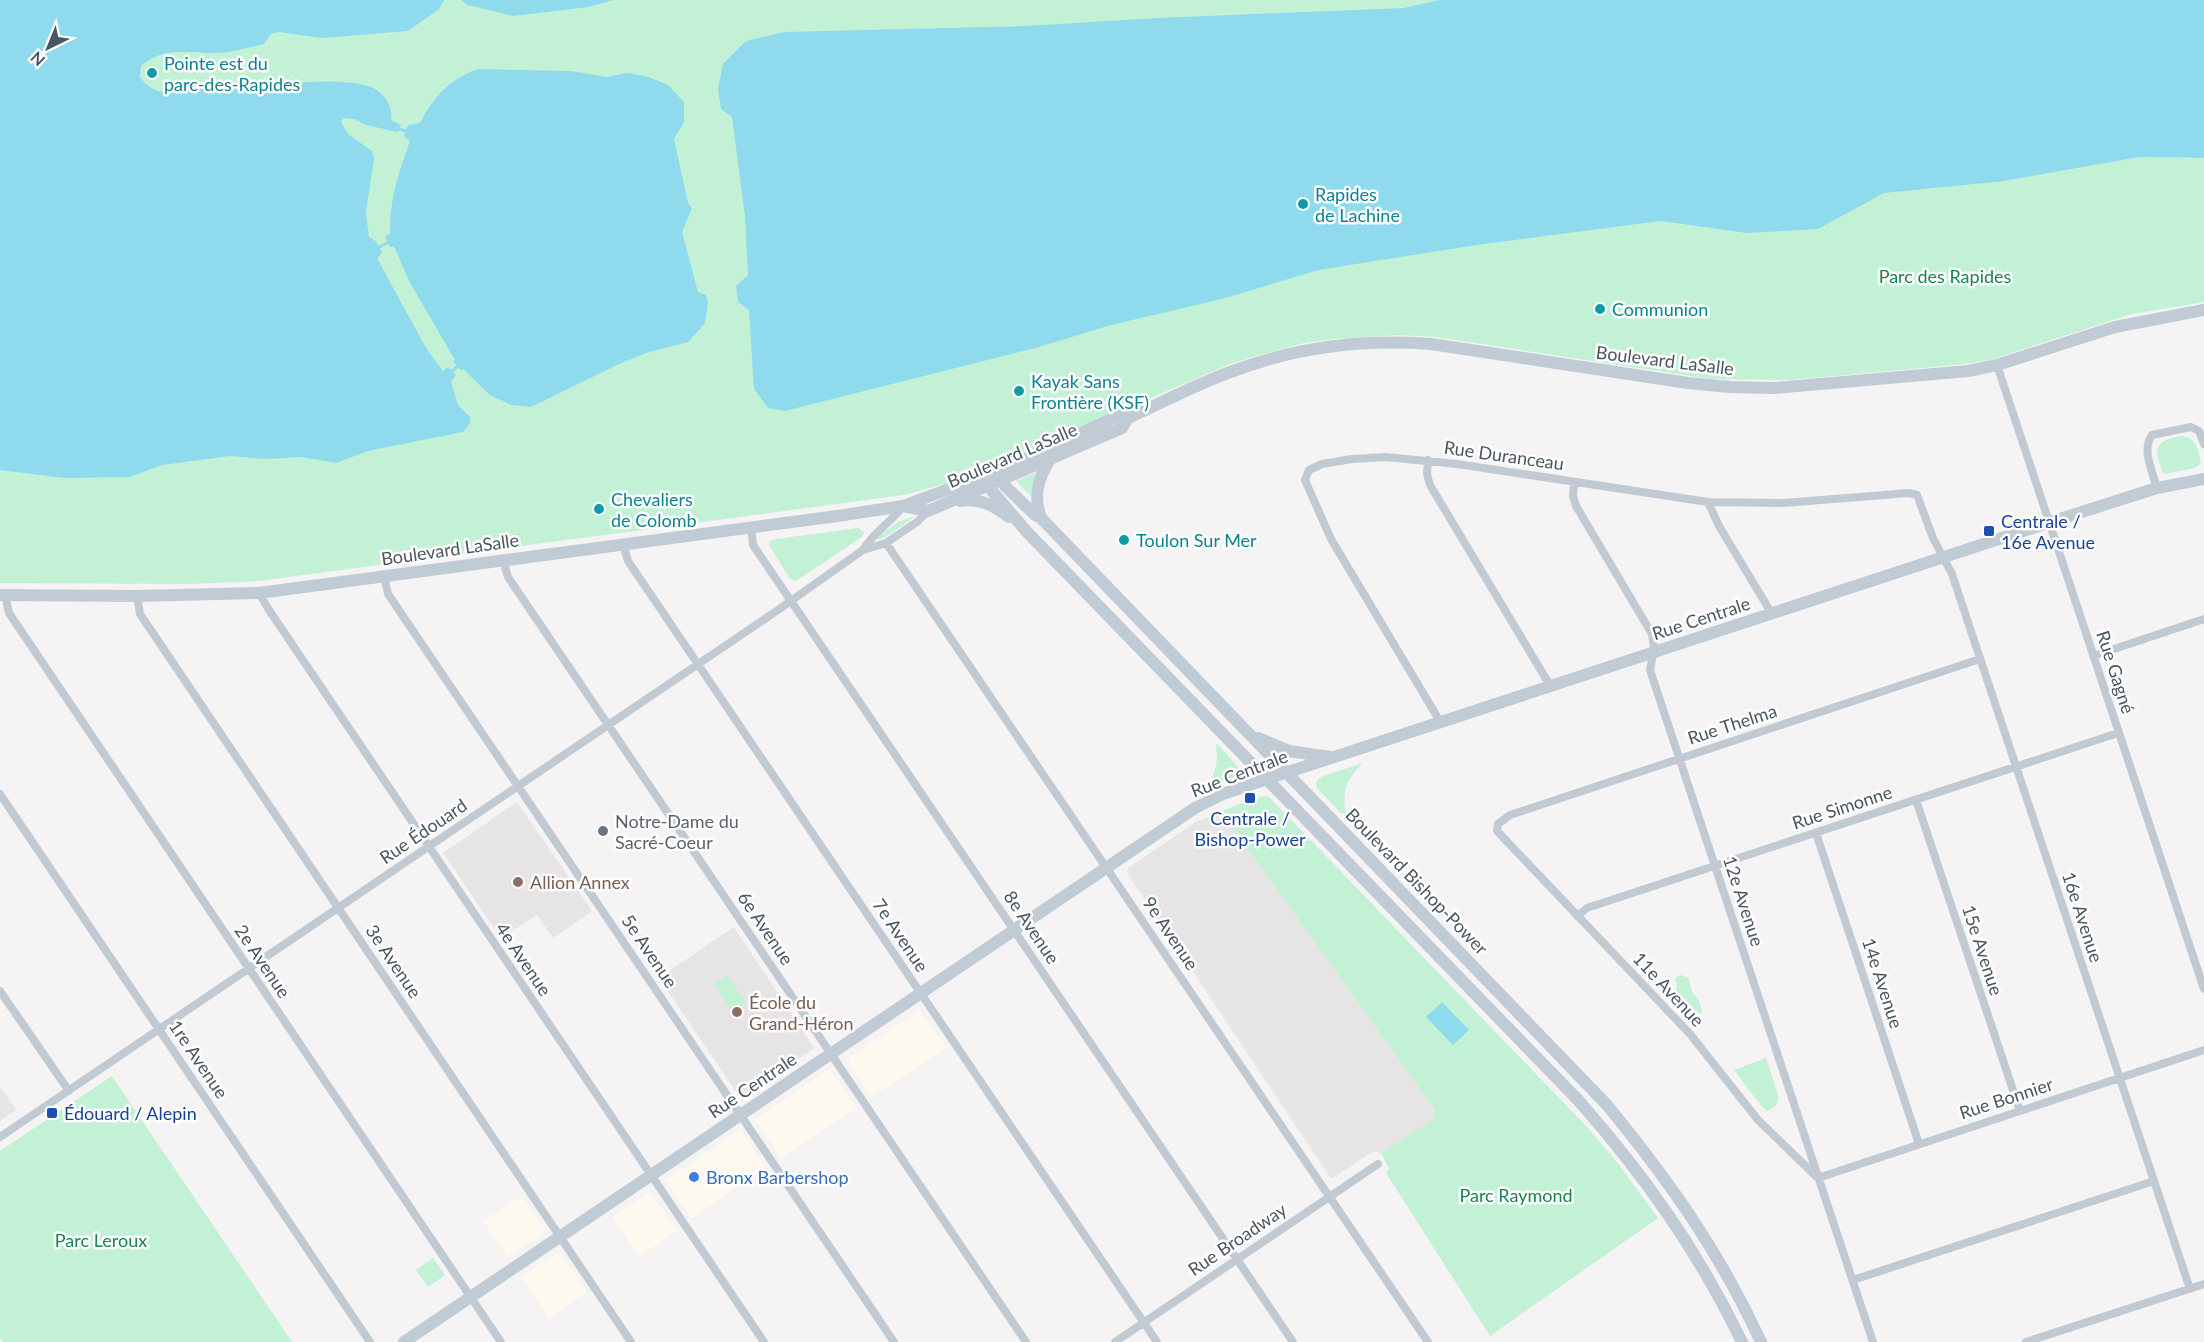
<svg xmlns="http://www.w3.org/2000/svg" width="2204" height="1342" font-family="Lato,sans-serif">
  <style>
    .commercial { fill: #fdf9ef }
    .education { fill: #e6e4e5 }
    .green { fill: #c3f1d5 }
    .water { fill: #90daee }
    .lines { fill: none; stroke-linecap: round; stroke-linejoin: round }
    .stream { stroke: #90daee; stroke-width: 3 }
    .street { stroke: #c1cad2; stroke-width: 8 }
    .secondary { stroke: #c1cbd6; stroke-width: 12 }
    .culture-dot { fill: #0f9aa8; stroke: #fff; stroke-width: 2 }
    .transit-dot { fill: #1a4fb4; stroke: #fff; stroke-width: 2 }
    .worship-dot { fill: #6b7280; stroke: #fff; stroke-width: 2 }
    .education-dot { fill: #8d6e63; stroke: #fff; stroke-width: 2 }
    .shop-dot { fill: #3f7fe0; stroke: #fff; stroke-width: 2 }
    .labels { text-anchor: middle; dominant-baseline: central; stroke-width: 5; stroke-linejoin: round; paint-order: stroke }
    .culture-label { font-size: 18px; fill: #0d838f; stroke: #fff; text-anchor: start }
    .park-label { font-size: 18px; fill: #17864f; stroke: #fff }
    .street-label { font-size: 18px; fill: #4a5661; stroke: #fff }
    .transit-label { font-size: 18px; fill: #164399; stroke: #fff; text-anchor: start }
    .worship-label { font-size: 18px; fill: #5b616d; stroke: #fff; text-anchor: start }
    .education-label { font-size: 18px; fill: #785e54; stroke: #fff; text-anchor: start }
    .shop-label { font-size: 18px; fill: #366cbe; stroke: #fff; text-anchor: start }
  </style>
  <rect width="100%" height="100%" fill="#f5f3f3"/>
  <path class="commercial" d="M 920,1011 L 947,1048 L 871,1097 L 847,1059 Z
    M 830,1069 L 857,1108 L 781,1158 L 755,1119 Z
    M 740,1130 L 766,1168 L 691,1219 L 666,1180 Z
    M 649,1192 L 677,1230 L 639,1257 L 613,1217 Z
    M 522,1196 L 544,1228 L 544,1232 L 508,1257 L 483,1221 Z
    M 556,1253 L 561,1254 L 587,1292 L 549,1318 L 522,1277 Z"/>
  <path class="education" d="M 517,802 L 592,911 L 553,938 L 537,915 L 501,938 L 443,853 Z
    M 1224,810 L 1228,821 L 1435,1110 L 1432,1120 L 1381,1153 L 1374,1151 L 1333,1178 L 1330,1177 L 1127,873 L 1128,868 L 1196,822 Z
    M 734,927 L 814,1048 L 741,1099 L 659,978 Z
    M 0,1086 L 16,1110 L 0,1121 Z"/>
  <path class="green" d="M 0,0 L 2112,0 L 2004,181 L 2140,157 L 2204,158 L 2204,302 L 2132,314 L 1993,359 L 1966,364 L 1790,380 L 1710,379 L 1436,337 L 1399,335 L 1336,339 L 1304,343 L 1256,356 L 1230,364 L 995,465 L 962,479 L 904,495 L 259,581 L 190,584 L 0,583 Z
    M 2183,436 C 2196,438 2199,451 2201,463 L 2195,468 L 2164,474 C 2152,448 2155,440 2183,436 Z
    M 1037,472 L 1034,499 L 1016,481 Z
    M 912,517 L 913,518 L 887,536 L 877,540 L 876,538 L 898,522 Z
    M 859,528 L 864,533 L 862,537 L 796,581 L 790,579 L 769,545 L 771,540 L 776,539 Z
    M 1215,742 L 1235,763 L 1240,771 L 1236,777 L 1206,787 C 1217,771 1219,760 1215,742 Z
    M 1363,763 C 1348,776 1341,793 1346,813 L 1341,813 L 1317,788 L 1316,781 L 1323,776 Z
    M 1262,796 L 1269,797 L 1588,1128 L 1616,1161 L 1658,1218 L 1490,1336 L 1386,1173 L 1389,1168 L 1381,1153 L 1432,1120 L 1435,1110 L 1228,821 L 1224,810 L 1248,801 L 1250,803 Z
    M 727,975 L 746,1002 L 732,1011 L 714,984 Z
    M 1681,975 L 1689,978 L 1692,992 L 1698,999 L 1703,1012 L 1692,1016 L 1674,997 L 1677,987 L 1675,978 Z
    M 1766,1058 L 1779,1098 L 1775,1107 L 1767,1111 L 1763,1108 L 1734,1070 Z
    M 112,1076 L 292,1342 L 3,1342 L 0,1338 L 0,1151 Z
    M 433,1258 L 445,1275 L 428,1287 L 416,1270 Z"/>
  <path class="water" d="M 0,0 L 444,0 L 439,9 L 408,31 L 321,38 L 279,32 L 271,34 L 264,44 C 252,47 239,50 227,52 C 195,57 169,42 141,66 L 140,77 C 145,84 150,88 158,91 C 170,94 178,87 189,86 C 199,84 211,88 221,88 C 265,88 327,75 368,86 C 382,90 394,106 391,120 L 401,125 L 397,132 L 366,125 L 354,119 L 343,118 L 341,122 L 348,134 L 372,151 L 374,158 L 366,212 L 369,237 C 377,241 379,244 382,253 L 377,258 L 426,348 L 443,371 L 448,367 L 456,375 L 451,382 L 458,405 L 470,417 L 470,423 L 463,432 L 368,451 L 336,463 L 301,457 L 265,459 L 230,456 L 162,465 L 130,477 L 64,478 L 0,470 Z
    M 461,0 L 614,0 L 588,7 L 513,16 L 468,5 Z
    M 1439,0 L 2204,0 L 2204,158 L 2140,157 L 2004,181 L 1884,193 L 1818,229 L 1747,233 L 1661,221 L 1483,244 L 1318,270 L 1222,299 L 1111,325 L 1039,347 L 785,411 L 768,408 L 754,389 L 749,310 L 738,302 L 736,286 L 748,275 L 745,216 L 732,117 L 721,109 L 718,89 L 723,64 L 746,41 L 784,32 L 1025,26 L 1158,18 L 1404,8 Z
    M 478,69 L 571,71 L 607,77 L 627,73 L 646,76 L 668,85 L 684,102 L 684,122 L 674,139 L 688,203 L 692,208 L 682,232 L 698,292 L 706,295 L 708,302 L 705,323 L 688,342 L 646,353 L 619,364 L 531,407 L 511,405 L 490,395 L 463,369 L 461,370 L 453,362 L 455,360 L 409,281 L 394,246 L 390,247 L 385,236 L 390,234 C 390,197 398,175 410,141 L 404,136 L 408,125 L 420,123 C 434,96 450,79 478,69 Z
    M 1442,1002 L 1469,1030 L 1453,1045 L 1426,1017 Z"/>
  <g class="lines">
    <path class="stream" d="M 399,129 L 406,131
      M 380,247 L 387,243
      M 452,371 L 457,367"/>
    <path class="street" d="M 1997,365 L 2204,989
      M 1428,460 L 1427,474 L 1430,485 L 1551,687
      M 1574,482 L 1573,496 L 1576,506 L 1652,634 L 1654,649 L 1650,670 L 1873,1342
      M 2157,488 C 2153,473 2141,449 2152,435 L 2191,427 L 2199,431 L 2204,444
      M 1708,502 L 1719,526 L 1772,614
      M 751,528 L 753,545 L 791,601 L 1293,1342
      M 886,543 L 1428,1342
      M 623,544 L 628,561 L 1157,1342
      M 863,550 C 873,532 891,523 903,506
      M 503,560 L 508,577 L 1026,1342
      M 384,576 L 388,594 L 894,1342
      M 259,593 L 269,610 L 764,1342
      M 5,595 L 9,613 L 501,1342
      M 137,596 L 140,614 L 631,1342
      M 2093,656 L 2204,619
      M 1980,659 L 1510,815 L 1498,824 L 1497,831 L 1690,1034 L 1758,1120 L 1818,1178 L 2204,1050
      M 1441,723 L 1331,539 L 1305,480 L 1309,470 L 1322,464 L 1352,459 L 1385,457 L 1457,464 L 1708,502 L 1784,503 L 1909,493 L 1917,495 L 1933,538 L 1952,574 L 2190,1289
      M 0,794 L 370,1342
      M 1916,800 L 2020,1111
      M 1816,833 L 1919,1144
      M 1577,916 L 1587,908 L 2118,733
      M 0,991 L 69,1091
      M 0,1137 L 778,610 L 863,550 L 886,543 L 917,522 L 928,511
      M 1853,1280 L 2154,1181
      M 1115,1342 L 1378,1164
      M 2026,1342 L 2204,1284"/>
    <path class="secondary" d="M 998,471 L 1005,486 L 1035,515 L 1041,518 L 1607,1105 C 1670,1182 1719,1251 1761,1342
      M 986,476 L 992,491 L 1027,532 L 1579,1101 C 1645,1176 1698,1251 1742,1342
      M 960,501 C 980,498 993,505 1009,517
      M 903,506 L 928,511 L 1122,428 L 1128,418
      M 1041,518 C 1033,497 1038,479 1049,461
      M 0,595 L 137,596 L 259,593 L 837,516 L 903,506 L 1013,465 L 1118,416 L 1128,418 C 1163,402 1197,384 1233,371 C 1297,347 1364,339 1431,344 L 1688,383 L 1730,387 L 1774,388 L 1968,371 L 1997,365 L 2115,327 L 2204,310
      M 1258,738 L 1289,751 L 1330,757
      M 404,1342 L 1195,808 L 1223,794 L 1267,779 L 2066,517 L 2157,488 L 2204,479"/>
  </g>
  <g class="culture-dot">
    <circle cx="152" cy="73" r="6"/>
    <circle cx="1303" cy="204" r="6"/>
    <circle cx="1600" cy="309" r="6"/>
    <circle cx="1019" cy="391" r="6"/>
    <circle cx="599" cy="509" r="6"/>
    <circle cx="1124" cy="540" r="6"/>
  </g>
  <g class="transit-dot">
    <rect x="1983" y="525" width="12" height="12" rx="3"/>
    <rect x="1244" y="792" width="12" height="12" rx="3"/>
    <rect x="46" y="1107" width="12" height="12" rx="3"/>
  </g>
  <circle class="worship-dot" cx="603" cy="831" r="6"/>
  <g class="education-dot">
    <circle cx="518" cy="882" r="6"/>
    <circle cx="737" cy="1012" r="6"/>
  </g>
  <circle class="shop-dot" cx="694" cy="1177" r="6"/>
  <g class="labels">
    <g class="culture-label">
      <text x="164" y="63">Pointe est du<tspan x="164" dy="21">parc-des-Rapides</tspan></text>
      <text x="1315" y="194">Rapides<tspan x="1315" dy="21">de Lachine</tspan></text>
      <text x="1612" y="309">Communion</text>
      <text x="1031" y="381">Kayak Sans<tspan x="1031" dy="21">Frontière (KSF)</tspan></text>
      <text x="611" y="499">Chevaliers<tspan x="611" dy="21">de Colomb</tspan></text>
      <text x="1136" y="540">Toulon Sur Mer</text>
    </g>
    <g class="park-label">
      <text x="1945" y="276">Parc des Rapides</text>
      <text x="1516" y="1195">Parc Raymond</text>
      <text x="101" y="1240">Parc Leroux</text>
    </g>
    <g class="street-label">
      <text transform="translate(1665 360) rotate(7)">Boulevard LaSalle</text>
      <text transform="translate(1012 455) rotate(-23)">Boulevard LaSalle</text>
      <text transform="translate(1504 455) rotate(8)">Rue Duranceau</text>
      <text transform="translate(450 549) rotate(-8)">Boulevard LaSalle</text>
      <text transform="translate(1701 618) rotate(-18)">Rue Centrale</text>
      <text transform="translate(2116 672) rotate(72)">Rue Gagné</text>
      <text transform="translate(1732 724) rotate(-18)">Rue Thelma</text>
      <text transform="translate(1239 773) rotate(-21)">Rue Centrale</text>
      <text transform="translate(1842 807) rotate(-18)">Rue Simonne</text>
      <text transform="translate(423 831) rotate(-34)">Rue Édouard</text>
      <text transform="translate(1417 881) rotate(46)">Boulevard Bishop-Power</text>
      <text transform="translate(1744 901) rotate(72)">12e Avenue</text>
      <text transform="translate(2083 917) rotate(72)">16e Avenue</text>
      <text transform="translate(1032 927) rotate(56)">8e Avenue</text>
      <text transform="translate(766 928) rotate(56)">6e Avenue</text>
      <text transform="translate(1171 933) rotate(56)">9e Avenue</text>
      <text transform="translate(901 935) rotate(56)">7e Avenue</text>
      <text transform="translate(1983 950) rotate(72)">15e Avenue</text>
      <text transform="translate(650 951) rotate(56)">5e Avenue</text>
      <text transform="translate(524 959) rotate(56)">4e Avenue</text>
      <text transform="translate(263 961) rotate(56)">2e Avenue</text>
      <text transform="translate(394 961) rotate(56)">3e Avenue</text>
      <text transform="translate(1883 983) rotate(72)">14e Avenue</text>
      <text transform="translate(1669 989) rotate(47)">11e Avenue</text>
      <text transform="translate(199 1059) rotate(56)">1re Avenue</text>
      <text transform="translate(752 1085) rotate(-34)">Rue Centrale</text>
      <text transform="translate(2006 1098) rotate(-18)">Rue Bonnier</text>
      <text transform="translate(1237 1239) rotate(-34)">Rue Broadway</text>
    </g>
    <g class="transit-label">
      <text x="2001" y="521">Centrale /<tspan x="2001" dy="21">16e Avenue</tspan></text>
      <text x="1250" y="818" text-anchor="middle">Centrale /<tspan x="1250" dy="21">Bishop-Power</tspan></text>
      <text x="64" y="1113">Édouard / Alepin</text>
    </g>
    <g class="worship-label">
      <text x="615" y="821">Notre-Dame du<tspan x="615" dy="21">Sacré-Coeur</tspan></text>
    </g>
    <g class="education-label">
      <text x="530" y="882">Allion Annex</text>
      <text x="749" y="1002">École du<tspan x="749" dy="21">Grand-Héron</tspan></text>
    </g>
    <g class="shop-label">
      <text x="706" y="1177">Bronx Barbershop</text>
    </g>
  </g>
  <g transform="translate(48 48) rotate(223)" stroke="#ffffff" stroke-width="4.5" paint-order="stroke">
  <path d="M0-4.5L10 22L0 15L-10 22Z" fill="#4a5661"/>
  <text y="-9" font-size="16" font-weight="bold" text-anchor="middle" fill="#4a5661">N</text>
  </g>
</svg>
